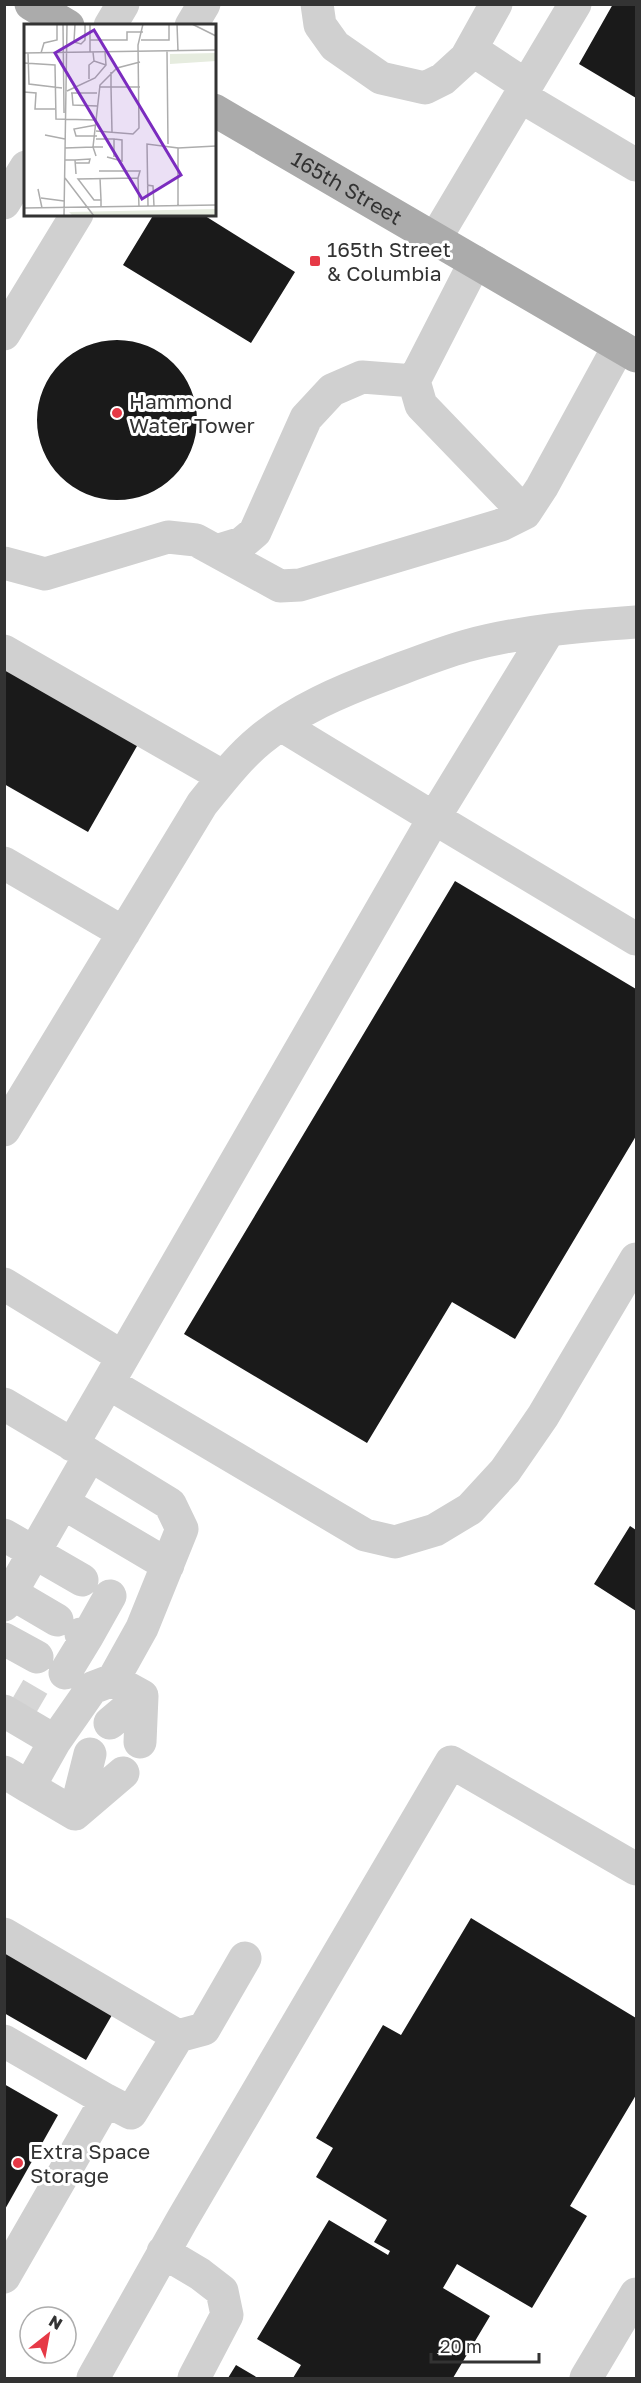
<svg xmlns="http://www.w3.org/2000/svg" width="641" height="2383" font-family="'Golos Text',sans-serif">
  <style>
    .building { fill: #1a1a1a }
    .lines { fill: none; stroke-linecap: round; stroke-linejoin: round }
    .minor-tunnel { stroke: #d6d6d6; stroke-width: 33; stroke-dasharray: 33 16; stroke-linecap: butt }
    .minor { stroke: #d0d0d0; stroke-width: 33 }
    .major { stroke: #ababab; stroke-width: 33 }
    .poi-dot { fill: #e63946; stroke: #fff; stroke-width: 2 }
    .labels { text-anchor: middle; dominant-baseline: central; stroke-width: 6; stroke-linejoin: round; paint-order: stroke }
    .street-label { font-size: 21px; fill: #333; stroke: #fff }
    .poi-label { font-size: 21px; fill: #333; stroke: #fff; text-anchor: start }
    .inset-road { fill: none; stroke: #adadad; stroke-width: 1.5 }
    .view { fill: #7b2cbf; fill-opacity: 0.15; stroke: #7b2cbf; stroke-width: 3 }
    .inset-edge { fill: none; stroke: #333; stroke-width: 3 }
  </style>
  <rect width="100%" height="100%" fill="#fff"/>
  <path class="building" d="M 613,4 L 636,4 L 636,98 L 579,64 Z
    M 154,214 L 202,214 L 295,272 L 251,343 L 123,265 Z
    M37 420a80 80 0 1 1 160 0a80 80 0 1 1-160 0Z
    M 4,661 L 141,739 L 88,832 L 4,784 Z
    M 455,881 L 636,989 L 636,1136 L 515,1339 L 452,1302 L 367,1443 L 184,1334 Z
    M 630,1526 L 636,1530 L 636,1611 L 594,1584 Z
    M 471,1918 L 636,2018 L 636,2095 L 570,2206 L 587,2216 L 532,2308 L 457,2264 L 443,2288 L 490,2316 L 453,2378 L 293,2378 L 301,2365 L 257,2339 L 329,2220 L 388,2255 L 390,2251 L 374,2242 L 387,2220 L 316,2177 L 333,2148 L 316,2138 L 383,2025 L 401,2035 Z
    M 4,1952 L 112,2015 L 86,2060 L 4,2013 Z
    M 4,2084 L 58,2115 L 4,2211 Z
    M 236,2365 L 258,2378 L 228,2378 Z"/>
  <g class="lines">
    <path class="minor-tunnel" d="M 15,1694 L 39,1708"/>
    <path class="minor" d="M 317,4 L 320,25 L 335,46 L 381,78 L 425,88 L 443,79 L 466,58 L 496,4
      M 110,26 L 123,4
      M 191,26 L 204,4
      M 471,49 L 527,86
      M 520,96 L 636,165
      M 4,203 L 26,167
      M 435,239 L 575,4
      M 475,262 L 414,381 L 421,405 L 525,513
      M 4,334 L 77,214
      M 216,551 L 242,543 L 255,532 L 306,418 L 332,390 L 362,377 L 414,381
      M 4,563 L 45,574 L 168,537 L 196,540 L 280,586 L 300,585 L 501,525 L 525,513 L 542,487 L 619,346
      M 4,651 L 224,777
      M 281,725 L 434,818 L 549,630
      M 4,863 L 124,933
      M 4,1130 L 202,804 C 220,782 238,758 260,740 C 296,710 341,691 384,675 C 411,665 438,654 466,646 C 521,631 579,626 636,622
      M 4,1284 L 123,1357 L 108,1383 L 365,1535 L 395,1542 L 435,1530 L 470,1509 L 505,1471 L 543,1416 L 636,1259
      M 123,1357 L 434,818 L 636,939
      M 4,1404 L 90,1455 L 4,1605
      M 72,1445 L 108,1383
      M 63,1503 L 168,1565
      M 4,1535 L 82,1580
      M 11,1593 L 57,1620
      M 81,1634 L 87,1637 L 110,1596
      M 4,1639 L 37,1657
      M 65,1673 L 87,1637
      M 113,1680 L 142,1696 L 140,1742
      M 4,1711 L 55,1741
      M 110,1723 L 142,1696
      M 4,1772 L 29,1787 L 55,1741 L 92,1688 L 113,1680 L 142,1628 L 182,1529 L 170,1504 L 90,1455
      M 29,1787 L 75,1814 L 123,1773
      M 75,1814 L 90,1754
      M 4,1934 L 178,2036 L 131,2113 L 106,2100
      M 178,2036 L 204,2029 L 245,1958
      M 4,2041 L 106,2100 L 4,2277
      M 163,2252 L 200,2274 L 222,2291 L 227,2315 L 194,2378
      M 93,2378 L 182,2220 L 451,1762 L 636,1869
      M 586,2378 L 636,2294"/>
    <g class="major">
      <path d="M 31,4 L 68,26"/>
      <path id="s1" d="M 214,110 L 636,356"/>
    </g>
  </g>
  <g class="poi-dot">
    <rect x="309" y="255" width="12" height="12" rx="3"/>
    <circle cx="117" cy="413" r="6"/>
    <circle cx="18" cy="2163" r="6"/>
  </g>
  <g class="labels">
    <g class="street-label">
      <text stroke="none"><textPath href="#s1" startOffset="154">165th Street</textPath></text>
    </g>
    <g class="poi-label">
      <text x="327" y="249">165th Street<tspan x="327" dy="24">&amp; Columbia</tspan></text>
      <text x="129" y="401">Hammond<tspan x="129" dy="24">Water Tower</tspan></text>
      <text x="30" y="2151">Extra Space<tspan x="30" dy="24">Storage</tspan></text>
    </g>
  </g>
  <g transform="translate(24 24)">
    <rect width="192" height="192" fill="#fff"/>
    <path d="M 192,29 L 192,37 L 146,40 L 146,30 ZM 192,185 L 192,192 L 49,192 L 45,188 Z" fill="#e6ecdf"/>
    <path class="inset-road" d="M 39,0 L 40,89M 51,0 L 50,18 L 57,20 L 61,16 L 61,0M 66,0 L 66,28M 153,0 L 154,27M 168,0 L 192,12M 66,16 L 103,16 L 103,8 L 119,8M 117,16 L 145,16 L 145,0M 143,27 L 144,120M 69,28 L 70,37 L 82,41M 0,29 L 192,26M 4,29 L 5,60 L 38,64M 17,29 L 20,19 L 33,16 L 33,0M 0,39 L 31,41 L 32,95 L 72,96M 65,55 L 65,41 L 70,37M 75,63 L 87,63 L 87,48M 43,67 L 71,54 L 82,41 L 81,28M 0,68 L 12,69 L 11,85 L 31,85M 47,69 L 73,69M 48,69 L 49,81 L 73,82M 72,101 L 50,105 L 52,112 L 73,112M 72,107 L 109,110 L 115,104 L 114,21 L 119,0M 88,108 L 87,63 L 116,63M 21,111 L 41,115M 72,115 L 90,115 L 90,133M 41,124 L 69,123 L 76,61 L 93,44 L 116,38M 154,124 L 192,122M 72,132 L 69,123 L 79,123M 83,133 L 98,137 L 98,116 L 90,115M 41,136 L 51,136 L 52,150M 51,136 L 66,135 L 65,139 L 52,139M 75,147 L 116,147 L 114,154M 41,154 L 70,192M 76,154 L 77,176M 123,161 L 129,162 L 130,182M 14,165 L 18,184M 17,174 L 40,177M 124,182 L 123,120 L 154,124 L 154,182M 77,183 L 77,176 L 70,176 L 54,155 L 114,154 L 115,183M 0,184 L 192,181M 40,192 L 43,0"/>
    <path class="view" d="M 70,6 L 157,151 L 118,175 L 31,29 Z"/>
    <rect width="192" height="192" class="inset-edge"/>
  </g>
  <rect width="641" height="2383" fill="none" stroke="#333333" stroke-width="12"/>
  <g transform="translate(48 2335) rotate(31)"><circle r="28" fill="#ffffff" stroke="#adadad" stroke-width="1.5"/>
  <path d="M0-4.5L10 22L0 15L-10 22Z" fill="#e63946"/>
  <text y="-9" font-size="16" font-weight="bold" text-anchor="middle" fill="#333333">N</text>
  </g>
  <path d="M431 2353v9h108v-9" fill="none" stroke="#333333" stroke-width="3"/>
  <text x="440" y="2353" font-size="18" fill="#333333" stroke="#ffffff" stroke-width="4.5" paint-order="stroke">20 m</text>
</svg>
